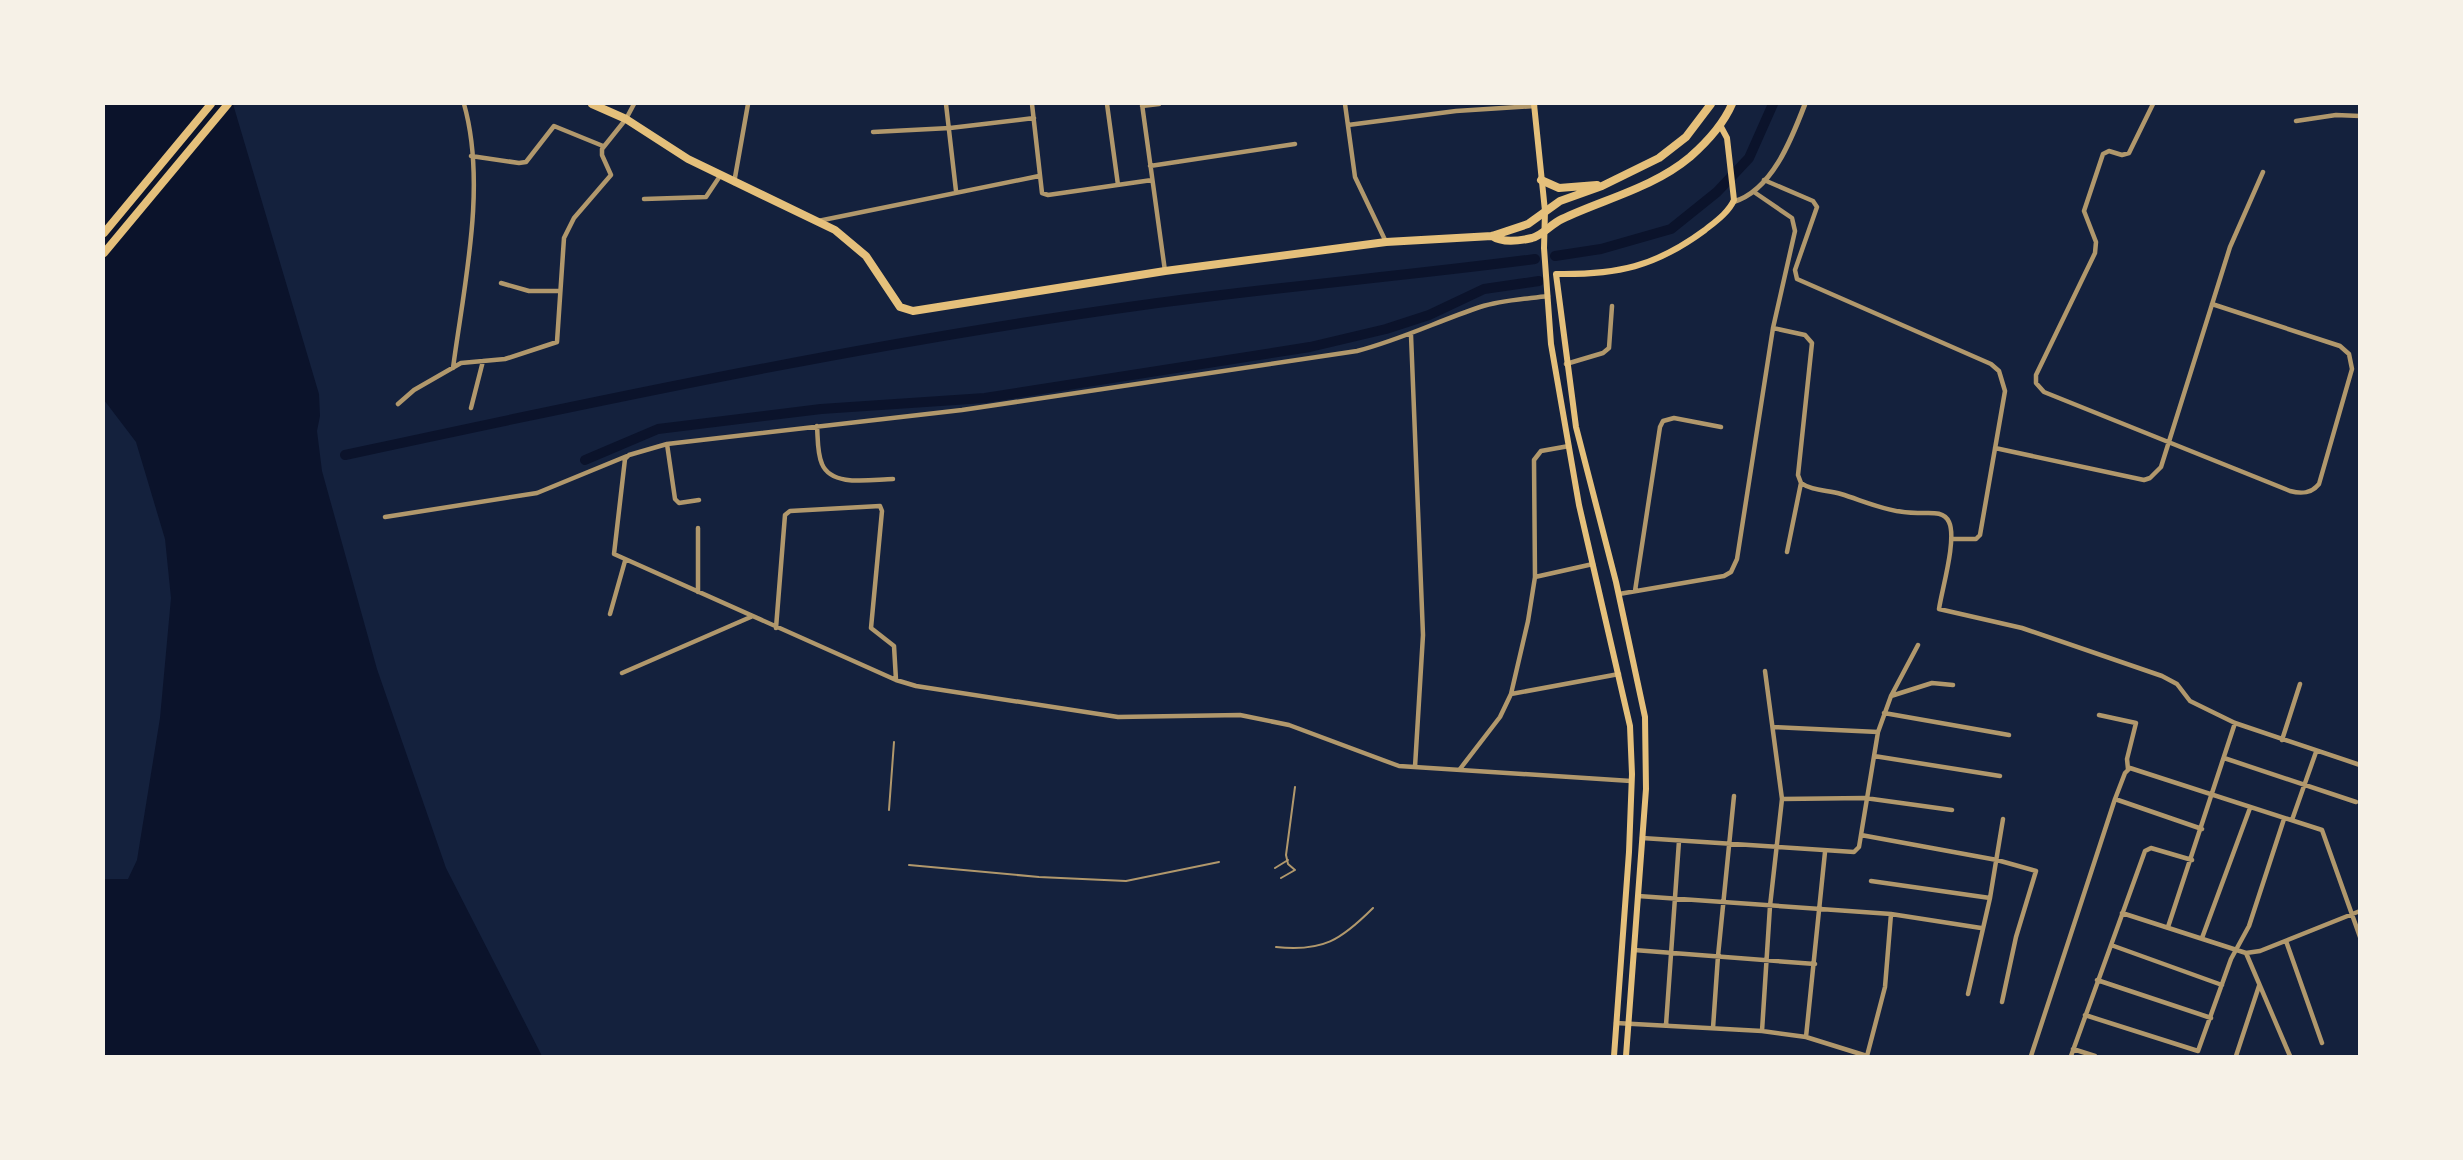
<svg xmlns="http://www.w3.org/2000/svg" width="2463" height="1160" font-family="Figtree,sans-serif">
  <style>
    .water { fill: #0b132b }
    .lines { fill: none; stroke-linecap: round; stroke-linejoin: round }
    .canal { stroke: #0b132b; stroke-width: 10 }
    .service { stroke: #b1986c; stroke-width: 2 }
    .minor { stroke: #b1986c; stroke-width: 4.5 }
    .tertiary { stroke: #b1986c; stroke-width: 5 }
    .secondary { stroke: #e5c07b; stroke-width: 6 }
    .trunk { stroke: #e5c07b; stroke-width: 8 }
  </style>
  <rect width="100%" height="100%" fill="#14213d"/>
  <path class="water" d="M 104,104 L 233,104 L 319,394 L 320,416 L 317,431 L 322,471 L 377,669 L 446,868 L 542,1056 L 104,1056 L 104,879 L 128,879 L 137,860 L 160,718 L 171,598 L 165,539 L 136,442 L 104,400 Z"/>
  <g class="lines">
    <path class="canal" d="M 1555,256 L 1601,249 L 1671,229 L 1717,192 L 1749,158 L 1773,104
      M 345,455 C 609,398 875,342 1143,305 C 1274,287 1405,276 1535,259
      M 585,460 L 658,429 L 821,409 L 985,398 L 1310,347 L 1386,329 L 1429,315 L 1484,289 L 1539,281"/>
    <path class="service" d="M 889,810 L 894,742
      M 909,865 L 1039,877 L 1126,881 L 1219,862
      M 1275,868 L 1288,860
      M 1281,878 L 1295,870 L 1288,864 L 1286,855 L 1295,787
      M 1276,947 C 1323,952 1341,940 1373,908"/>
    <path class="minor" d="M 946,104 L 956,191
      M 1032,104 L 1042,193 L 1048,195 L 1152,180
      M 1107,104 L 1118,185
      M 1142,104 L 1165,271
      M 1345,104 L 1355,177 L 1386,242
      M 2153,104 L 2129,153 L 2122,155 L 2109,151 L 2103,154 L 2084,211 L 2096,242 L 2095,253 L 2036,375 L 2036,383 L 2044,392 L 2290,491 C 2301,494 2311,494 2319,484 L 2352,369 L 2349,354 L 2340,346 L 2212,304
      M 1142,106 L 1159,104
      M 2296,121 L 2336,115 L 2360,116
      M 1348,125 L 1456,111 L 1535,106
      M 873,132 L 950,128 L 1034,118
      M 471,156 L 519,163 L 526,162 L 554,126 L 603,146
      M 1150,166 L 1295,144
      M 1764,180 L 1813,201 L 1817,207 L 1795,270 L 1797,279 L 1991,364 L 1999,371 L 2005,391 L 1980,535 L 1976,539 L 1952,539
      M 734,183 L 748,104
      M 644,199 L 706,197 L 720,176
      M 818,221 L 1039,176
      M 501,283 L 529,291 L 560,291
      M 1548,296 C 1525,299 1502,300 1480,307 C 1438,321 1400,340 1357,351 L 962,410 L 667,444 L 629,455 L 625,459 L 614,554 L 896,680 L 916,686 L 1118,717 L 1240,715 L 1289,725 L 1399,766 L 1631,781
      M 1773,328 L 1805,335 L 1812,343 L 1798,475 L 1801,483 C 1812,491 1828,490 1841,494 C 1867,502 1892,514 1921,513 C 1931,513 1944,511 1949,522 C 1957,539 1942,589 1939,609 L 2022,628 L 2162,676 L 2177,684 L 2190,701 L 2235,723 L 2360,765
      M 1411,335 L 1423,635 L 1415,767
      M 1566,364 L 1603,353 L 1609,348 L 1612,306
      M 453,368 C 464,285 487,185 464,104
      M 398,404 L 414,390 L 461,363 L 505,359 L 557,342 L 564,238 L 574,218 L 611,175 L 602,155 L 602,149 L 626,119 L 634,104
      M 471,408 L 483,361
      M 817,426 C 818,438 817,453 822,464 C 832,488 873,479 893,479
      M 667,444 L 675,499 L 679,503 L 699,500
      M 1995,448 L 2144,480 L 2150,478 L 2161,467 L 2230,247 L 2263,172
      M 385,517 L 537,493 L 627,456
      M 1787,552 L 1801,483
      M 1535,577 L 1593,564
      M 1635,591 L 1660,427 L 1663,421 L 1674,418 L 1721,427
      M 698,592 L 698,528
      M 1619,594 L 1724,576 L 1731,572 L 1737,559 L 1773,328 L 1795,231 L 1792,218 L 1754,192
      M 610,614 L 625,561
      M 776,628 L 785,515 L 790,511 L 880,506 L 882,511 L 871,628 L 894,646 L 896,680
      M 622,673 L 753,616
      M 1511,694 L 1619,674
      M 1891,696 L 1932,683 L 1953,685
      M 1884,713 L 2009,735
      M 2099,715 L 2136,723 L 2127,759 L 2128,769
      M 1774,727 L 1878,732
      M 2282,740 L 2300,684
      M 1874,756 L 2000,776
      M 2224,758 L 2356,802
      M 1460,769 L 1500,717 L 1511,694 L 1528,621 L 1535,577 L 1534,460 L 1541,451 L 1569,446
      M 1782,799 L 1865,798 L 1952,810
      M 2115,799 L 2202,829
      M 2292,820 L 2316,752
      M 1861,835 L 1997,860 L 2036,871 L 2016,937 L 2002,1002
      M 1642,838 L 1854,852 L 1859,847 L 1878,732 L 1891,696 L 1918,645
      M 1871,881 L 1990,898
      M 1638,896 L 1891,914 L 1981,928
      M 2122,913 L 2246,953 L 2260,951 L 2360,911
      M 2168,927 L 2235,723
      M 2202,938 L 2250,808
      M 2286,941 L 2322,1043
      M 2111,945 L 2222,985
      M 1634,950 L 1815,964
      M 2246,953 L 2290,1056
      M 2097,980 L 2211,1018
      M 1968,994 L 1990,898 L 2003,819
      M 2085,1015 L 2198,1051 L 2231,959 L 2249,926 L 2284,819
      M 1616,1023 L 1762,1031 L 1806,1037 L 1867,1056 L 1885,987 L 1891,914
      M 1666,1025 L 1679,841
      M 1713,1028 L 1718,956 L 1734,796
      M 1762,1031 L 1770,906 L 1782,799 L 1765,671
      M 1806,1037 L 1825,852
      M 2073,1049 L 2095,1056
      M 2031,1056 L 2115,799 L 2125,773 L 2130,768 L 2322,830 L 2360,937
      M 2071,1056 L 2145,851 L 2151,848 L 2192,860
      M 2236,1056 L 2259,986"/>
    <path class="tertiary" d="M 1733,202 C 1772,191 1792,138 1805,104"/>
    <path class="secondary" d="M 1534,104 L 1545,211 L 1544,248 L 1551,344 L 1579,505 L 1630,726 L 1632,774 L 1629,852 L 1614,1056
      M 1626,1056 L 1646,789 L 1645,717 L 1616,582 L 1576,427 L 1556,274 C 1617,275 1655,267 1705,230 C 1715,222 1729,212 1734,200 L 1727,138 L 1720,125"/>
    <path class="trunk" d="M 592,104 L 626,119 L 688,159 L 835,230 L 866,256 L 900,307 L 913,311 L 1165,271 L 1386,242 L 1492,236 L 1528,224 L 1560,201 L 1602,186 L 1659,158 L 1686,137 L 1711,104
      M 1541,180 L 1559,188 L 1597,185
      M 104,233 L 211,104
      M 1492,236 C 1502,243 1519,241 1532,238 C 1543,235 1551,224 1562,219 C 1604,199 1653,188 1690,157 C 1707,142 1723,125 1732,104
      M 104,253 L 228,104"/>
  </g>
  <rect width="2463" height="1160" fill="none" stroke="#f6f1e7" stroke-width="210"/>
</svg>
